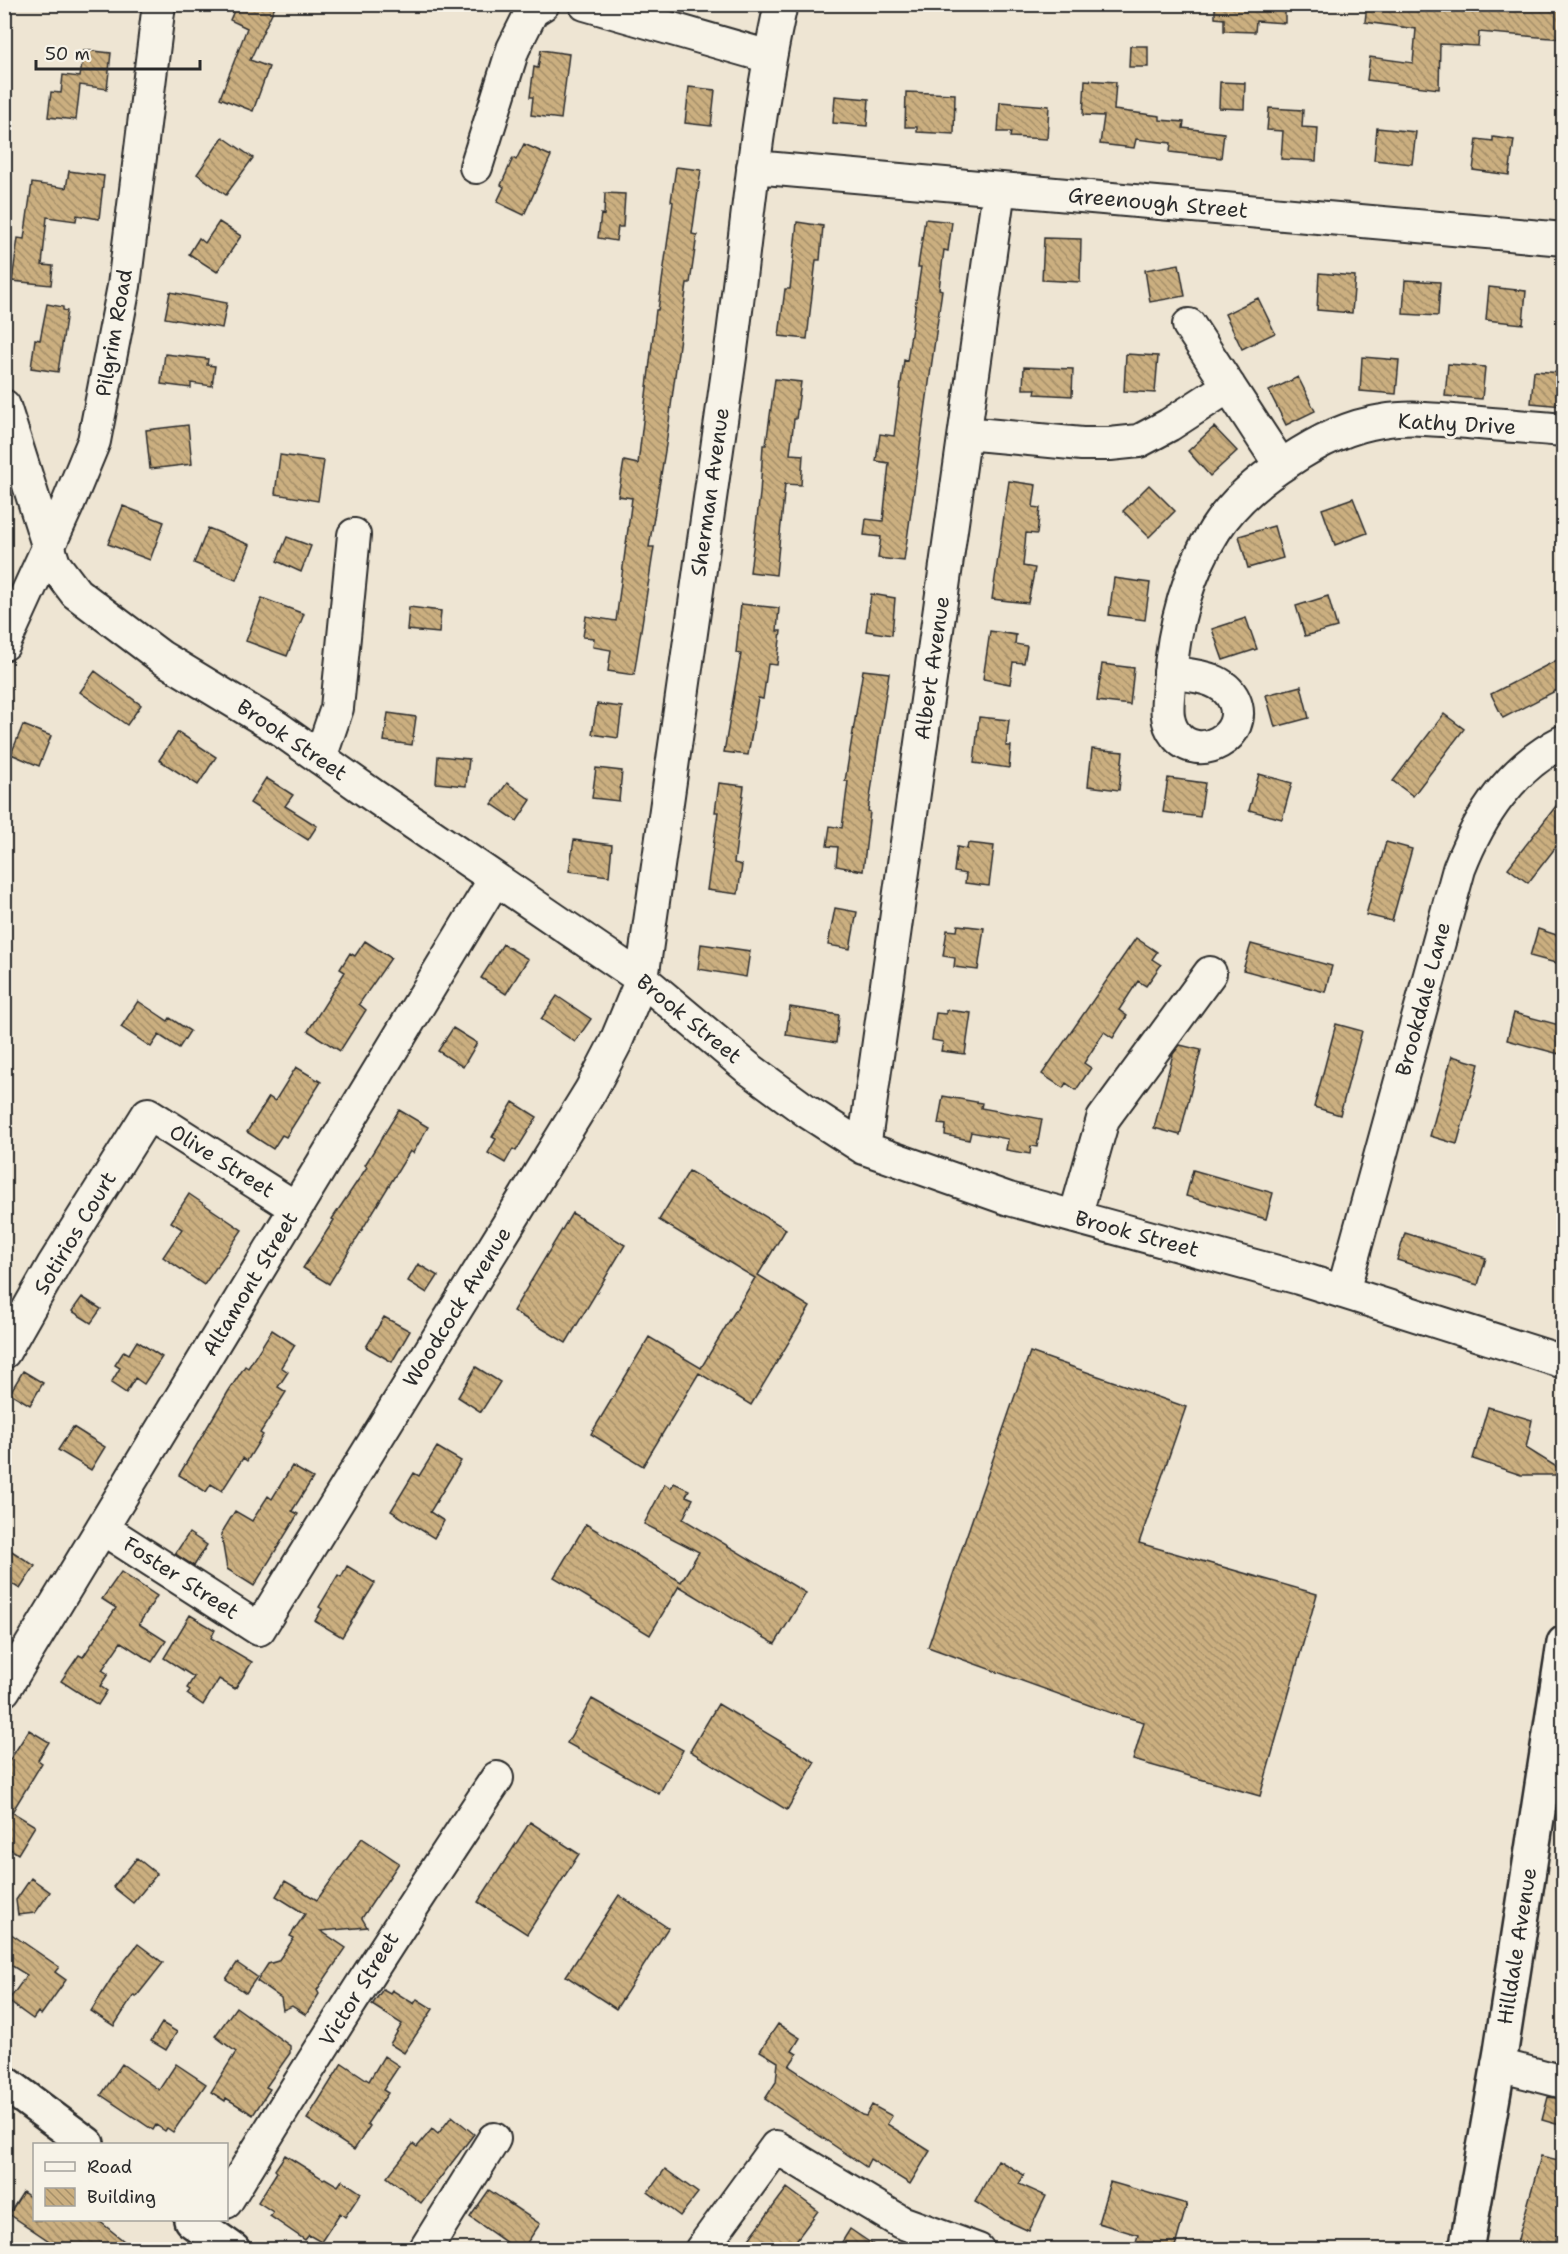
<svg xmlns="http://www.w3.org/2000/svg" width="1568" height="2254" font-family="'Shantell Sans',sans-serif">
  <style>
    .building { fill: url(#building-back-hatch); stroke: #2b2b2b; stroke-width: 1.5 }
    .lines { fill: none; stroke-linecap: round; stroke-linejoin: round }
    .minor-casing { stroke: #2b2b2b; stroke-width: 36 }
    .major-casing { stroke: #2b2b2b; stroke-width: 38 }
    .minor { stroke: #f7f3e8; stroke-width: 32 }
    .major { stroke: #f7f3e8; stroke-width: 33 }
    .labels { text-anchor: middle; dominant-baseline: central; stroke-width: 6; stroke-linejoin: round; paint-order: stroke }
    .street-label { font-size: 21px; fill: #2b2b2b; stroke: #f7f3e8 }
  </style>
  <defs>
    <pattern id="building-back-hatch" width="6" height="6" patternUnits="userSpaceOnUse" patternTransform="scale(1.5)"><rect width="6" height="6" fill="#cbaf80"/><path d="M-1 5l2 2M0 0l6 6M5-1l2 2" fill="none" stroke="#a58f69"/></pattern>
  </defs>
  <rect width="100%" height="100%" fill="#eee5d3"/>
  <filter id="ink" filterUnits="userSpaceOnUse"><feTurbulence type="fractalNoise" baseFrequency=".0167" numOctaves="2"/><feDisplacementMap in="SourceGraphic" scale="12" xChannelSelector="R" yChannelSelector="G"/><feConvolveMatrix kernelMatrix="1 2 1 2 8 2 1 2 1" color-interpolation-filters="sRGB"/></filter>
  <g filter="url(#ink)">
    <path class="building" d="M 237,4 L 276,4 L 250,60 L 269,67 L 253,111 L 220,98 L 247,28 L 230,20 Z
      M 1215,4 L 1285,4 L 1285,23 L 1256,21 L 1255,32 L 1224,31 L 1224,19 L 1215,18 Z
      M 1367,4 L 1499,4 L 1563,9 L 1563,39 L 1479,32 L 1478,46 L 1440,44 L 1439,89 L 1367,80 L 1370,57 L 1413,63 L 1416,29 L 1365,22 Z
      M 1130,46 L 1148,46 L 1148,67 L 1129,67 Z
      M 84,50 L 111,53 L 107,89 L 80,85 L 76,120 L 48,117 L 51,92 L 61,93 L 63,75 L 80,77 Z
      M 541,50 L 569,54 L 561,119 L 531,115 L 533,97 L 530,97 L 534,67 L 538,68 Z
      M 1085,80 L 1116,82 L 1114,110 L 1160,116 L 1160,120 L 1184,122 L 1183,128 L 1224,133 L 1221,158 L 1170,152 L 1171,143 L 1136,139 L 1134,148 L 1100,144 L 1104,116 L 1083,115 Z
      M 1220,82 L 1245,83 L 1244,109 L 1219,108 Z
      M 689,87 L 715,90 L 711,126 L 685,123 Z
      M 906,92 L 955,94 L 954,134 L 917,132 L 917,127 L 905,127 Z
      M 835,96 L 869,99 L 867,126 L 833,123 Z
      M 1000,102 L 1049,106 L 1047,139 L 1010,137 L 1011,132 L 998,132 Z
      M 1269,108 L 1303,110 L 1302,127 L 1318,128 L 1316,161 L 1281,159 L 1283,131 L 1267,130 Z
      M 1377,128 L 1416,132 L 1412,164 L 1374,160 Z
      M 223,137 L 253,158 L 226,195 L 197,174 Z
      M 1493,137 L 1514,140 L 1509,175 L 1473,170 L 1477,139 L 1493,141 Z
      M 524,144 L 551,156 L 524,215 L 497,202 L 504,187 L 501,185 L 513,158 L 516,160 Z
      M 676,167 L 701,170 L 692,234 L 697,235 L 690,283 L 687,283 L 666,445 L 649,547 L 654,547 L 634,675 L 608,671 L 611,650 L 593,647 L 594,638 L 583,637 L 586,616 L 616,621 L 632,498 L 618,496 L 624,461 L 638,464 L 656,310 L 658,310 L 673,202 L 671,201 Z
      M 69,171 L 104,176 L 99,219 L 77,215 L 76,221 L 47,217 L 42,265 L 53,266 L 51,285 L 12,281 L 18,238 L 24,239 L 32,183 L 66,188 Z
      M 605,193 L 625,194 L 623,227 L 618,227 L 616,241 L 598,238 L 601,214 L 604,215 Z
      M 925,219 L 952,222 L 948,251 L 944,250 L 939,289 L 942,290 L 904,561 L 878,558 L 881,537 L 864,535 L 866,519 L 883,521 L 889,463 L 876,461 L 880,434 L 894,436 L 904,360 L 907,361 L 921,267 L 918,267 Z
      M 219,222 L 241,236 L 217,272 L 189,254 L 199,238 L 205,243 Z
      M 797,222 L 823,226 L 820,260 L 816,260 L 807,339 L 779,336 L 785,289 L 790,289 Z
      M 1044,238 L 1081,239 L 1080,282 L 1042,280 Z
      M 1179,264 L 1185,296 L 1150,302 L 1145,270 Z
      M 1319,273 L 1355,276 L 1352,313 L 1317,310 Z
      M 1405,280 L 1440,282 L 1438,316 L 1403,314 Z
      M 1489,287 L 1526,291 L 1523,324 L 1486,320 Z
      M 170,292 L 227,303 L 222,328 L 165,318 Z
      M 1258,298 L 1275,333 L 1242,349 L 1225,314 Z
      M 47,304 L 63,307 L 63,310 L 67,311 L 58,372 L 31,368 L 35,339 L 40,340 Z
      M 165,354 L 208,359 L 207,365 L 215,366 L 212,386 L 191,383 L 191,388 L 161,384 Z
      M 1126,354 L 1158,356 L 1155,393 L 1124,391 Z
      M 1362,357 L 1399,360 L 1396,394 L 1360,391 Z
      M 1448,364 L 1485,367 L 1482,399 L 1445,396 Z
      M 1024,367 L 1073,369 L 1072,396 L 1035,394 L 1036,389 L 1023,389 Z
      M 1534,371 L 1563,373 L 1563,406 L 1531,403 Z
      M 1298,377 L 1315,411 L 1286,425 L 1269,391 Z
      M 775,379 L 801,382 L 796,419 L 794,419 L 790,454 L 803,455 L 801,485 L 785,484 L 776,575 L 750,572 L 760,494 L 763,445 L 766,445 Z
      M 188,425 L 192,464 L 150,469 L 146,430 Z
      M 1214,427 L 1237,451 L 1210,476 L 1188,451 Z
      M 280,455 L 324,461 L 318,501 L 275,494 Z
      M 1009,481 L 1036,485 L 1033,507 L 1040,508 L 1037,534 L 1026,533 L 1023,566 L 1035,568 L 1028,603 L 992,599 Z
      M 1149,485 L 1175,511 L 1149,537 L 1123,511 Z
      M 1353,498 L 1367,533 L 1335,545 L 1322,509 Z
      M 123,506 L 164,522 L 150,560 L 108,544 Z
      M 1274,526 L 1283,558 L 1248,568 L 1239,536 Z
      M 208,528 L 250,545 L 236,580 L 194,563 Z
      M 287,537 L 311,546 L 301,572 L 277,561 Z
      M 1114,578 L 1150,583 L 1145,620 L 1109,615 Z
      M 871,594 L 895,598 L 892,635 L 866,631 Z
      M 1328,596 L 1337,627 L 1305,636 L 1296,606 Z
      M 262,598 L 304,614 L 287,656 L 246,641 Z
      M 741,604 L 779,608 L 777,631 L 781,631 L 777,665 L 768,664 L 763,699 L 758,698 L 748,755 L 724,752 L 741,654 L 736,653 Z
      M 409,607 L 441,611 L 439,633 L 407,630 Z
      M 1246,618 L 1257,649 L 1223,660 L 1212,629 Z
      M 990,631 L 1016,635 L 1015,644 L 1027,646 L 1024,663 L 1013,662 L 1010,684 L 983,679 Z
      M 1563,657 L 1563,687 L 1503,718 L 1491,694 Z
      M 1102,664 L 1134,668 L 1130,705 L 1097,701 Z
      M 863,670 L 889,673 L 868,811 L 870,812 L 863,871 L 836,866 L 838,847 L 827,846 L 830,826 L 842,828 L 848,781 L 845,781 Z
      M 95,671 L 141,705 L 127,725 L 80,692 Z
      M 1301,686 L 1309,718 L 1275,727 L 1266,695 Z
      M 597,704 L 622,707 L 618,738 L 592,734 Z
      M 388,713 L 416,717 L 412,745 L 384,741 Z
      M 1444,714 L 1464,729 L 1413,796 L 1393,781 Z
      M 979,717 L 1009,720 L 1006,746 L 1011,746 L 1009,768 L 974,763 Z
      M 23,725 L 51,736 L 39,766 L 11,754 Z
      M 178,732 L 216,757 L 198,785 L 159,760 Z
      M 1092,749 L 1123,752 L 1119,790 L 1088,786 Z
      M 438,756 L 469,759 L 466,786 L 436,783 Z
      M 596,768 L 622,771 L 619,801 L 592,798 Z
      M 1259,774 L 1292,783 L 1282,819 L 1249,810 Z
      M 266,778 L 293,795 L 285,806 L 317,826 L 308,840 L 250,803 Z
      M 1168,778 L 1205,783 L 1200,817 L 1163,812 Z
      M 507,783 L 531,800 L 517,821 L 492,804 Z
      M 719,783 L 744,786 L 734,863 L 742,865 L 738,894 L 707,890 L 718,812 L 715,812 Z
      M 1563,797 L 1563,838 L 1528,883 L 1508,868 Z
      M 574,840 L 612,845 L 609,876 L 569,871 Z
      M 1386,842 L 1412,849 L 1392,921 L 1366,915 Z
      M 968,843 L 994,846 L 989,886 L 965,883 L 966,874 L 954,872 L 957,847 L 967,849 Z
      M 835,908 L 857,912 L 850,949 L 828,945 Z
      M 958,925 L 984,928 L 978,970 L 954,967 L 955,958 L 943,956 L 947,930 L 957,931 Z
      M 1538,929 L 1563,937 L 1563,965 L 1530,956 Z
      M 1136,938 L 1157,952 L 1152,959 L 1161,965 L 1146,986 L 1138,981 L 1119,1010 L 1127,1016 L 1113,1038 L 1104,1032 L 1084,1063 L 1091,1068 L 1076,1090 L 1066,1083 L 1063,1088 L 1042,1074 Z
      M 365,941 L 391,958 L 359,1004 L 366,1010 L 340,1051 L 308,1031 L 345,972 L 340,969 L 350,953 L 355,956 Z
      M 503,944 L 528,959 L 506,994 L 481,978 Z
      M 701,944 L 750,951 L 746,977 L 698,969 Z
      M 1251,944 L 1332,966 L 1325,992 L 1243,970 Z
      M 557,996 L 591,1019 L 575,1042 L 541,1019 Z
      M 138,1001 L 168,1021 L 170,1018 L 190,1031 L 179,1048 L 159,1035 L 151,1047 L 121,1027 Z
      M 790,1007 L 839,1015 L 836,1043 L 786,1035 Z
      M 946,1010 L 971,1013 L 965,1054 L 941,1051 L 943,1042 L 932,1040 L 936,1013 L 946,1014 Z
      M 1514,1013 L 1563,1026 L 1563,1055 L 1507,1040 Z
      M 1336,1024 L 1362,1031 L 1340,1115 L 1314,1107 Z
      M 453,1028 L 477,1043 L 463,1067 L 438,1051 Z
      M 1180,1045 L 1201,1050 L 1180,1135 L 1154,1128 L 1173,1054 Z
      M 1452,1056 L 1479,1064 L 1457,1144 L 1430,1136 Z
      M 296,1067 L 321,1082 L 286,1137 L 282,1135 L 273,1149 L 247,1132 L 269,1097 L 275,1101 Z
      M 943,1096 L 982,1103 L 981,1108 L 1042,1119 L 1037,1147 L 1031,1146 L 1030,1154 L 1006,1150 L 1008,1139 L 971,1132 L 969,1140 L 945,1135 L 946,1125 L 938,1124 Z
      M 513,1102 L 537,1117 L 516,1151 L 513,1149 L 505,1163 L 488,1153 L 496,1139 L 492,1137 Z
      M 399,1110 L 428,1127 L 413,1153 L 410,1151 L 329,1284 L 303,1268 L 334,1220 L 332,1219 L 367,1167 L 365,1165 Z
      M 1193,1170 L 1273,1193 L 1266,1219 L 1186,1196 Z
      M 689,1171 L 786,1229 L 758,1275 L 810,1307 L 751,1405 L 699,1373 L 643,1466 L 591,1434 L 649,1337 L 701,1368 L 755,1278 L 659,1220 Z
      M 189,1194 L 242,1230 L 204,1285 L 163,1257 L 182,1229 L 171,1222 Z
      M 572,1213 L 625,1245 L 566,1343 L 513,1311 Z
      M 1405,1233 L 1486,1258 L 1478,1285 L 1397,1260 Z
      M 418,1264 L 438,1276 L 427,1293 L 408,1281 Z
      M 82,1297 L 101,1309 L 91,1323 L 72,1311 Z
      M 384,1317 L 410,1331 L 392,1362 L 366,1347 Z
      M 272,1330 L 295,1345 L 281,1367 L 288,1372 L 278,1387 L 286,1392 L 260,1433 L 263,1435 L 247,1461 L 243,1458 L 222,1491 L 211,1484 L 206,1492 L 179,1475 L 228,1392 L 245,1366 L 248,1368 Z
      M 137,1341 L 162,1357 L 144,1384 L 135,1378 L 126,1393 L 111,1383 L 120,1368 L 115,1365 L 124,1351 L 129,1354 Z
      M 1030,1352 L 1186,1407 L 1139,1543 L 1317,1594 L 1260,1796 L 1133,1760 L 1144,1722 L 1111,1713 L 928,1647 Z
      M 476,1367 L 500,1382 L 481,1412 L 458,1397 Z
      M 23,1371 L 43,1383 L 30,1405 L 10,1393 Z
      M 1488,1407 L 1532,1420 L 1526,1448 L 1563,1471 L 1563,1475 L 1521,1475 L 1473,1459 Z
      M 73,1427 L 105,1447 L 91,1470 L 58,1450 Z
      M 437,1447 L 461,1461 L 430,1512 L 444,1521 L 434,1538 L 391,1511 L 414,1473 L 419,1476 Z
      M 292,1466 L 313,1478 L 292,1511 L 298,1514 L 254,1586 L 227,1569 L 221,1534 L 235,1511 L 252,1521 L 268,1496 L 272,1499 Z
      M 674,1483 L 689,1490 L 686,1496 L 693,1499 L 683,1519 L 806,1593 L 775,1644 L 679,1586 L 650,1635 L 554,1577 L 586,1524 L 681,1582 L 699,1552 L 644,1524 L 665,1484 L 671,1488 Z
      M 189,1533 L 207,1545 L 194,1566 L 175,1554 Z
      M 4,1546 L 35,1566 L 20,1589 L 4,1579 Z
      M 347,1566 L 375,1583 L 342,1637 L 315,1621 L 322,1609 L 319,1607 L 338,1575 L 341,1577 Z
      M 121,1572 L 157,1596 L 139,1624 L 166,1641 L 152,1662 L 121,1642 L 102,1670 L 108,1674 L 100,1686 L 107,1691 L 98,1705 L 61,1681 L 79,1655 L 83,1657 L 116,1608 L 102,1599 Z
      M 190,1615 L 215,1630 L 211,1638 L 252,1662 L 235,1689 L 219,1679 L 203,1705 L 187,1694 L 190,1690 L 187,1688 L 194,1677 L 164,1658 Z
      M 592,1699 L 683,1750 L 659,1794 L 567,1743 Z
      M 718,1704 L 815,1762 L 787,1810 L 690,1751 Z
      M 29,1730 L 49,1742 L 38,1760 L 42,1763 L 12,1812 L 35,1826 L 18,1854 L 4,1845 L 4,1769 Z
      M 530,1822 L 579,1854 L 527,1934 L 478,1902 Z
      M 362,1838 L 399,1863 L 362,1918 L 367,1927 L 321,1931 L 346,1948 L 317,1990 L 319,1994 L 306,2015 L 292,2006 L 283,2010 L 281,1998 L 257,1981 L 268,1964 L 278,1961 L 294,1938 L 290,1936 L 305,1914 L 276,1896 L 285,1881 L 317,1900 Z
      M 137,1858 L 157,1874 L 133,1903 L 113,1887 Z
      M 31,1878 L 50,1892 L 35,1913 L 18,1915 L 16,1900 Z
      M 619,1895 L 668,1928 L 616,2009 L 566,1976 Z
      M 4,1929 L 59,1967 L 55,1972 L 66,1980 L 41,2015 L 38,2012 L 33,2019 L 8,2001 L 27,1975 L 4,1961 Z
      M 138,1944 L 163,1963 L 136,1997 L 134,1995 L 114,2026 L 91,2011 L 115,1973 Z
      M 237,1963 L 257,1977 L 246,1993 L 226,1979 Z
      M 383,1989 L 390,1993 L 392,1990 L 414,2004 L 417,1999 L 433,2009 L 404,2053 L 390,2044 L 402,2024 L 372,2005 Z
      M 236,2007 L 290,2046 L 290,2053 L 266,2087 L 270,2089 L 253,2115 L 226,2098 L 225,2101 L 211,2092 L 236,2052 L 215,2036 Z
      M 162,2023 L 177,2032 L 166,2050 L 151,2041 Z
      M 778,2024 L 800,2038 L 792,2051 L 797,2054 L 789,2066 L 862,2115 L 866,2116 L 872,2105 L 892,2116 L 887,2124 L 930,2151 L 910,2184 L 870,2159 L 866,2167 L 765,2099 L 776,2082 L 778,2062 L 760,2051 Z
      M 384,2056 L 399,2066 L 383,2090 L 388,2093 L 367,2124 L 370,2126 L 354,2150 L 307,2119 L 342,2063 L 369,2081 Z
      M 122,2064 L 159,2090 L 176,2064 L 206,2084 L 173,2132 L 167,2128 L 165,2131 L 156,2125 L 153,2130 L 101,2095 Z
      M 1548,2097 L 1563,2099 L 1563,2126 L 1542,2120 Z
      M 452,2116 L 474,2134 L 421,2203 L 387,2177 L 413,2144 L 417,2147 L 432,2129 L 438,2134 Z
      M 285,2155 L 323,2179 L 325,2178 L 338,2186 L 342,2180 L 361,2193 L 345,2217 L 340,2213 L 321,2242 L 309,2235 L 305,2240 L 270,2216 L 273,2212 L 258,2202 L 277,2172 L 275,2170 Z
      M 1541,2156 L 1563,2161 L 1563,2219 L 1560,2219 L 1553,2250 L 1515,2250 Z
      M 998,2160 L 1024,2175 L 1019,2184 L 1046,2196 L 1029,2231 L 1005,2220 L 975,2202 Z
      M 665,2169 L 698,2193 L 680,2216 L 648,2192 Z
      M 1110,2182 L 1187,2204 L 1174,2250 L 1148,2250 L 1135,2246 L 1138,2235 L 1098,2223 Z
      M 787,2188 L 818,2211 L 789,2250 L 741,2250 Z
      M 489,2190 L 540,2224 L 522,2250 L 517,2250 L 470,2217 Z
      M 23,2192 L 34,2200 L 34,2220 L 98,2220 L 135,2250 L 43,2250 L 49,2241 L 9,2214 Z
      M 850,2229 L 881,2250 L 837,2250 Z"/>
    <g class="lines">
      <g class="minor-casing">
        <path id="minor" d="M 585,4 L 770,57
          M 476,167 L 513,49 L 532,11 L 543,4
          M 753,167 L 1564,239
          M 1189,325 L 1281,466
          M 4,406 L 54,564 L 76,593 L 161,657 L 278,728 L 374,796 L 642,979 L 748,1068 L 808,1112 L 864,1148 L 1009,1199 L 1299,1278 L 1564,1362
          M 965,433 L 1082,444 L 1110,444 L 1139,441 L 1169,425 L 1229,386
          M 4,644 L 67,506 L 94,441 L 124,286 L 159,4
          M 1170,672 C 1192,676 1223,676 1234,700 C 1250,736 1198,765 1175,734 C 1164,720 1168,701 1169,685 C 1173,631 1185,577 1215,530 C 1233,502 1259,480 1287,462 C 1315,443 1348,426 1382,421 C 1411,416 1440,420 1468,422 C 1500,425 1532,427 1564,430
          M 320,758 L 337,708 L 354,535
          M 864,1148 L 999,189
          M 1075,1217 L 1103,1119 L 1210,973
          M 1343,1292 L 1459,869 C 1480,815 1511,768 1564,741
          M 4,1352 L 54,1264 L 148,1114 L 296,1208
          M 102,1528 L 259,1629 L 591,1090 L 615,1044 L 642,979 C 670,772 701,565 730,357 C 746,240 755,120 781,4
          M 4,1690 L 495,879
          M 1498,2065 L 1564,2082
          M 226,2202 C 313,2059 404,1918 497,1778
          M 425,2250 L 494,2139
          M 701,2250 L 776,2147 L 901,2222 L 978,2250"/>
      </g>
      <g class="major-casing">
        <path id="major" d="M 4,2082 L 87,2144
          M 191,2220 L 233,2250
          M 1466,2250 L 1501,2051 L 1564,1643"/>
      </g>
      <use href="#minor" class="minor"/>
      <use href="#major" class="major"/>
    </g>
  </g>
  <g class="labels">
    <g class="street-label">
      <text transform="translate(1158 203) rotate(5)">Greenough Street</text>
      <text transform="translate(114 333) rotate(-80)">Pilgrim Road</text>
      <text transform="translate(1457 424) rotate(3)">Kathy Drive</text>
      <text transform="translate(710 492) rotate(-82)">Sherman Avenue</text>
      <text transform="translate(932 668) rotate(-82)">Albert Avenue</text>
      <text transform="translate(292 740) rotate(34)">Brook Street</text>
      <text transform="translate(1423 999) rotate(-75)">Brookdale Lane</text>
      <text transform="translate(689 1019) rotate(39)">Brook Street</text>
      <text transform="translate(222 1161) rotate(32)">Olive Street</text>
      <text transform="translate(75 1233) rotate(-59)">Sotirios Court</text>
      <text transform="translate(1137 1234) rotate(15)">Brook Street</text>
      <text transform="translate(250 1284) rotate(-59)">Altamont Street</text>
      <text transform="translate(457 1307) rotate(-58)">Woodcock Avenue</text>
      <text transform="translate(181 1578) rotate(33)">Foster Street</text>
      <text transform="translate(1517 1946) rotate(-81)">Hilldale Avenue</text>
      <text transform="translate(359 1989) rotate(-58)">Victor Street</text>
    </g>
  </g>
  <rect width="1568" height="2254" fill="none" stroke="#f7f3e8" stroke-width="24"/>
  <rect x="12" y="12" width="1544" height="2230" fill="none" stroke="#2b2b2b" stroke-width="2" filter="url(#ink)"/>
  <rect x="33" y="2143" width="195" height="78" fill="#f7f3e8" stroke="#a5a39c" stroke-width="1.5"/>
  <rect x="45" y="2162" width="30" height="9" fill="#f7f3e8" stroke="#a5a39c" stroke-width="1.5"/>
  <text x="87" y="2173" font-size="18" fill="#2b2b2b">Road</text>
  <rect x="45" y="2188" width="30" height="18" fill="url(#building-back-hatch)" stroke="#a5a39c" stroke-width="1.5"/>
  <text x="87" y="2203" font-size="18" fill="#2b2b2b">Building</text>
  <path d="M36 60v9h164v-9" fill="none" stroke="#2b2b2b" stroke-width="3"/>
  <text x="45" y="60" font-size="18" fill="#2b2b2b" stroke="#f7f3e8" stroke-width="4.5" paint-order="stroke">50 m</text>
</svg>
